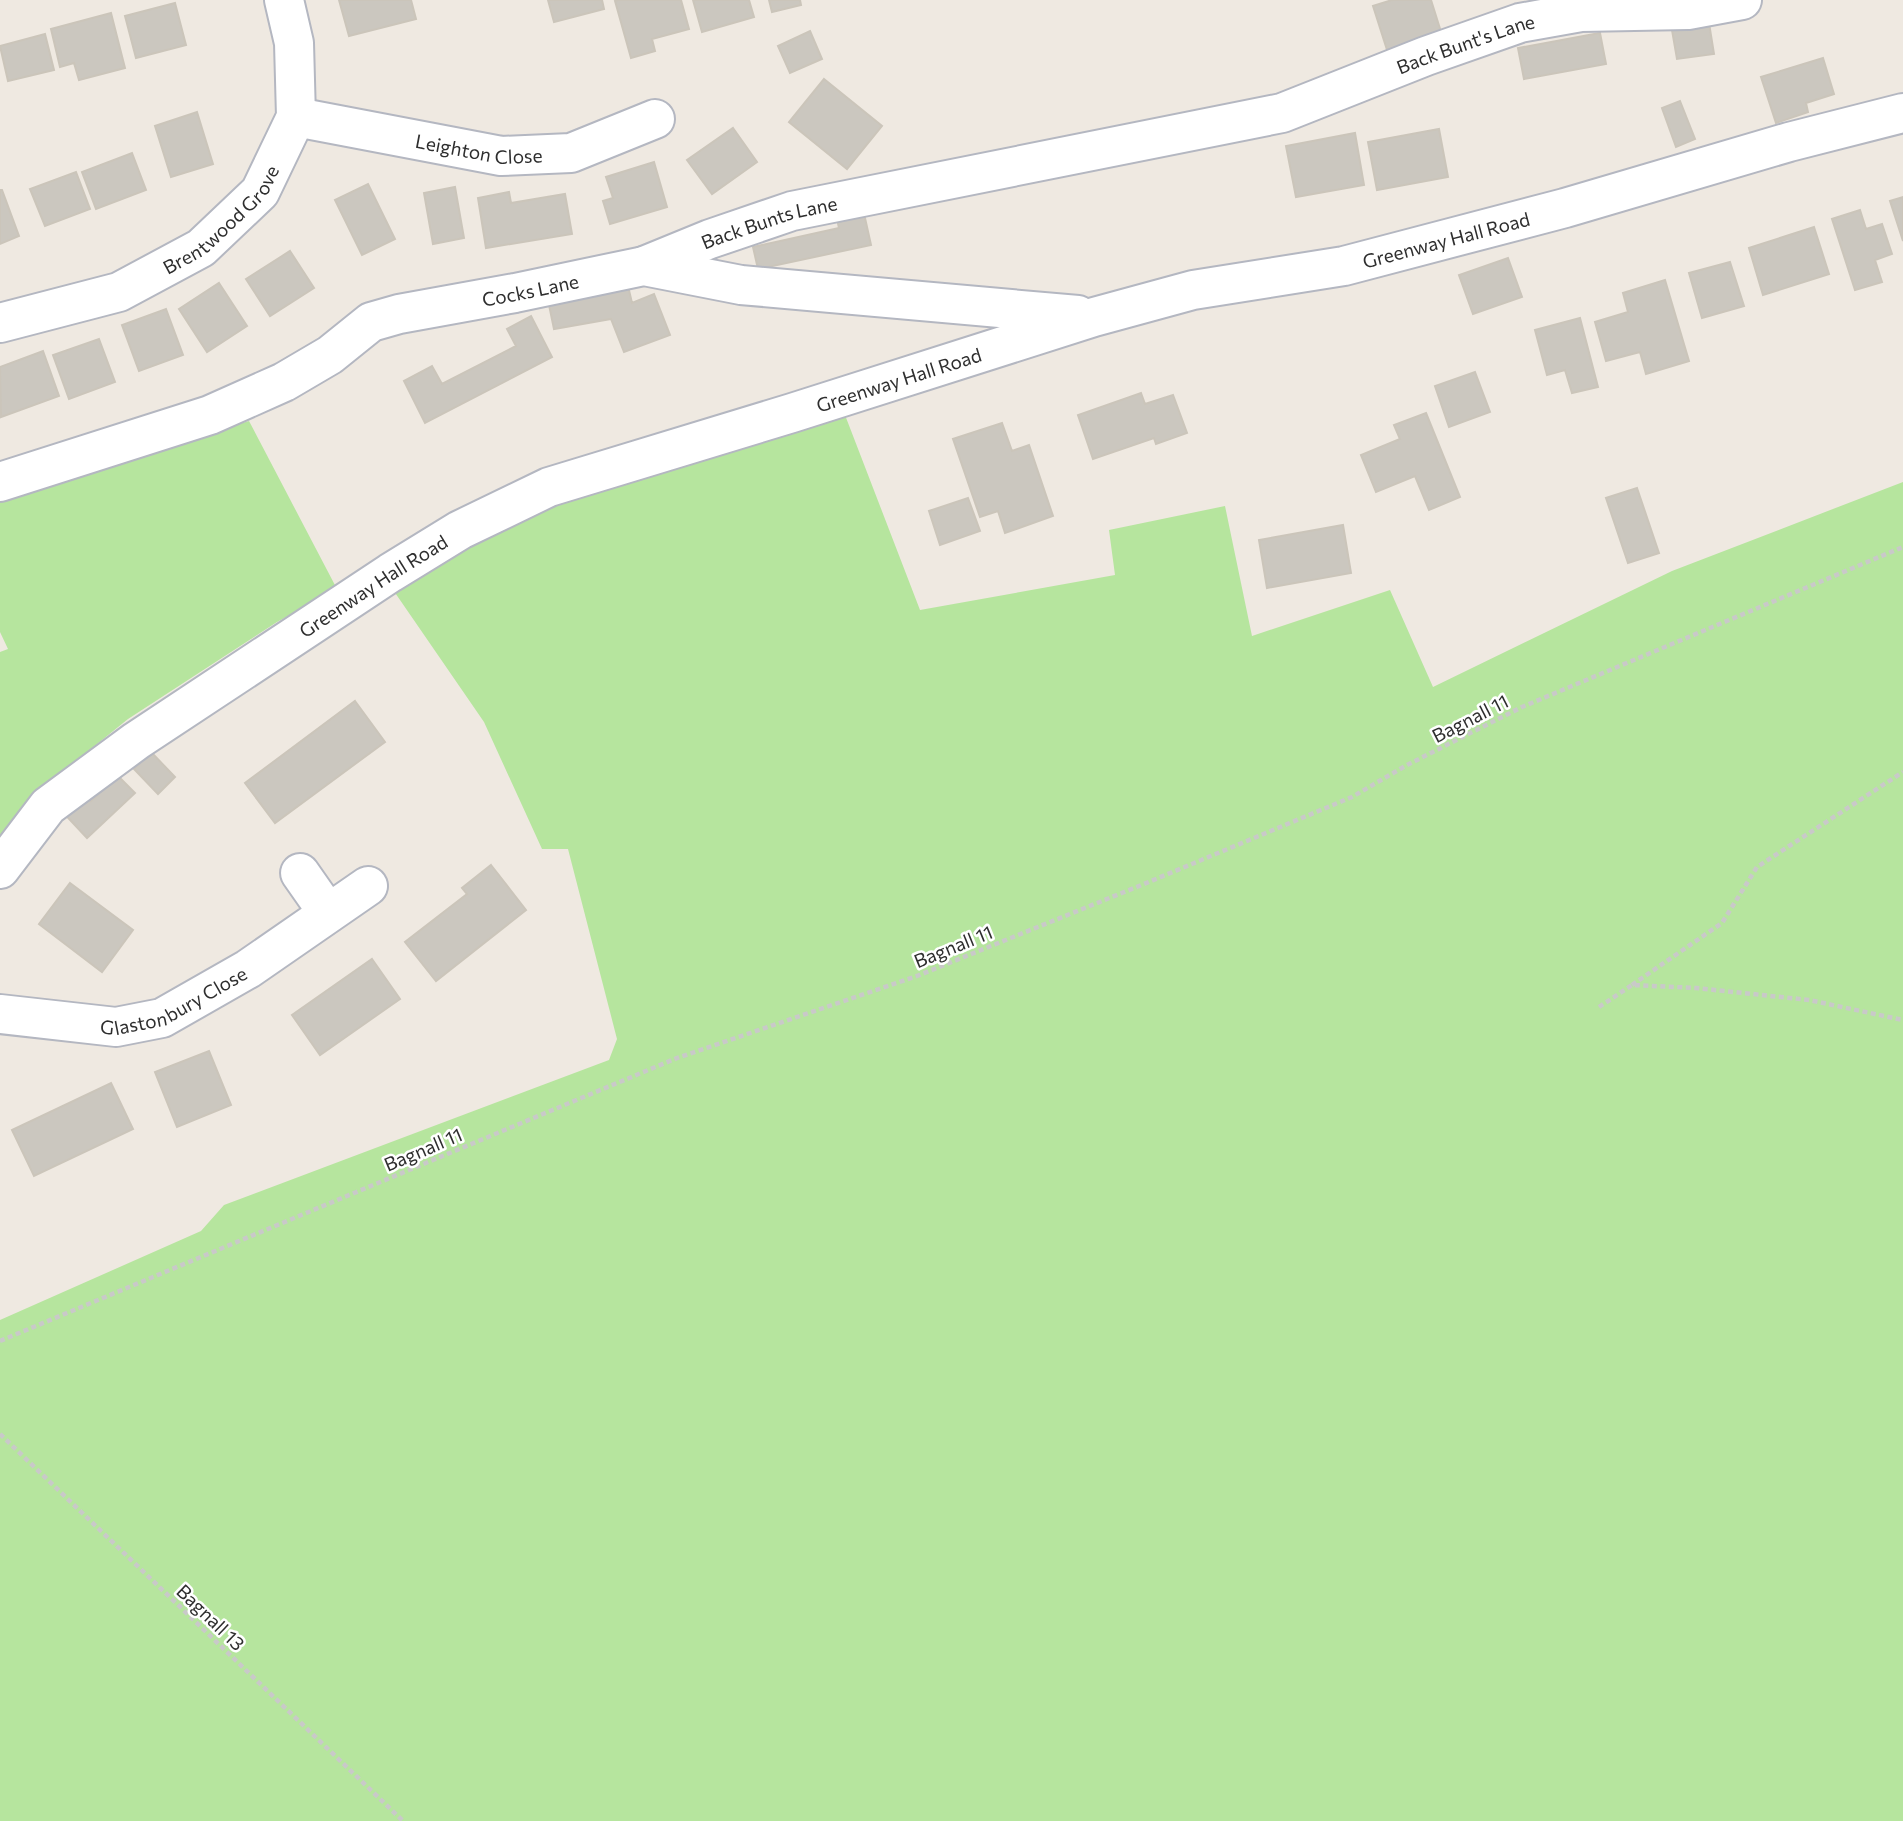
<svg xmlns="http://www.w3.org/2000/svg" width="1903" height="1821" font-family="Commissioner,sans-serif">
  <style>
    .green { fill: #b6e59e }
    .building { fill: #cbc7bf; stroke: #cbc5ba; stroke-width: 2 }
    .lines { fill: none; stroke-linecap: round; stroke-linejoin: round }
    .minor-casing { stroke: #b4b7c1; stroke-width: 42 }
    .path { stroke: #c9c9c9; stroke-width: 4.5; stroke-dasharray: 5 3.5; stroke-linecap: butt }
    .minor { stroke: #fff; stroke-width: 38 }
    .labels { text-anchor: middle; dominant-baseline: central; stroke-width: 5; stroke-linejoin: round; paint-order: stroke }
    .street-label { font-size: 19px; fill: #2e2e2e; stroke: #fff }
  </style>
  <rect width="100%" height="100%" fill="#efe9e1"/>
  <path class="green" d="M 845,415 L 920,610 L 1115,575 L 1109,530 L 1225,506 L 1252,636 L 1390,590 L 1433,687 L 1672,571 L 1903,482 L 1903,1821 L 0,1821 L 0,1320 L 201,1231 L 224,1205 L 609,1060 L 617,1039 L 568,849 L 542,849 L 484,722 L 389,584 L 575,493 Z
    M 249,421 L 337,589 L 277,622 L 128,719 L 44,787 L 0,842 L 0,652 L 8,649 L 0,632 L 0,497 Z"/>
  <path class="building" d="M 339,0 L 411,0 L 416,19 L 349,36 Z
    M 548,0 L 602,0 L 604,9 L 554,22 Z
    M 618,0 L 681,0 L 689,29 L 652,39 L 655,51 L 631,58 L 615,1 Z
    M 693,0 L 749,0 L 754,17 L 702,32 Z
    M 769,0 L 800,0 L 801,5 L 772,12 Z
    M 1392,0 L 1431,0 L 1442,35 L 1388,53 L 1373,6 Z
    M 175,3 L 186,45 L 136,58 L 125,16 Z
    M 111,13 L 125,68 L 79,80 L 74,63 L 60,67 L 51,29 Z
    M 1709,23 L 1714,54 L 1677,59 L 1672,30 Z
    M 810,31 L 822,59 L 790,73 L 778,46 Z
    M 1600,33 L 1606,64 L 1524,79 L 1518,48 Z
    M 45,34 L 54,70 L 8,81 L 0,46 Z
    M 1823,58 L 1834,94 L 1806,103 L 1808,112 L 1776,123 L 1761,77 Z
    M 824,79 L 882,126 L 847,169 L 789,122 Z
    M 1680,101 L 1695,139 L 1676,147 L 1662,108 Z
    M 197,112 L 213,164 L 171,177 L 155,126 Z
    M 733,128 L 757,162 L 712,194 L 687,160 Z
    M 1439,129 L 1448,177 L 1377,190 L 1368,142 Z
    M 1355,133 L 1364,185 L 1296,197 L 1286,146 Z
    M 132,153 L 146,190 L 96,209 L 82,172 Z
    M 654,162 L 667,207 L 610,224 L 603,201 L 613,198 L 606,177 Z
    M 76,172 L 90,209 L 45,226 L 30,189 Z
    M 368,184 L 395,239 L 362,255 L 335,200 Z
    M 455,187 L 464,238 L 433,244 L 424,193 Z
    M 0,190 L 2,190 L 19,236 L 0,244 Z
    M 509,192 L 511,203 L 565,194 L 572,234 L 486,248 L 478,198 Z
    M 1903,197 L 1903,241 L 1890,201 Z
    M 863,209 L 871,245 L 758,269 L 753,247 L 839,228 L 836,214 Z
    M 1860,210 L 1866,229 L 1882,224 L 1892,254 L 1875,260 L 1882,282 L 1855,290 L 1832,219 Z
    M 1814,227 L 1829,274 L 1763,295 L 1749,248 Z
    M 290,251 L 314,288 L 270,316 L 246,279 Z
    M 1508,258 L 1522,297 L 1473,314 L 1459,275 Z
    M 1730,262 L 1744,306 L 1702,318 L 1689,273 Z
    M 1665,280 L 1689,361 L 1646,374 L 1640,352 L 1606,361 L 1595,322 L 1628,312 L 1623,293 Z
    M 219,283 L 247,326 L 207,352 L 179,309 Z
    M 628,286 L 632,303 L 654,294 L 670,335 L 624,352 L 611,319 L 554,329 L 548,300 Z
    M 166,309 L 183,355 L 139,371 L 122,325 Z
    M 531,316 L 552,357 L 425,423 L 404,381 L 432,366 L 442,384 L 516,346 L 507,329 Z
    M 1580,318 L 1598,387 L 1572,393 L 1565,370 L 1547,375 L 1535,330 Z
    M 99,339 L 115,382 L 69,399 L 53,355 Z
    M 43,351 L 59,396 L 1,417 L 0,367 Z
    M 1475,372 L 1490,412 L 1449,427 L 1435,386 Z
    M 1141,393 L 1145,404 L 1173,395 L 1187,433 L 1156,444 L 1154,438 L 1093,459 L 1078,415 Z
    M 1426,413 L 1460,497 L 1429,510 L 1415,476 L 1376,492 L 1361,455 L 1400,439 L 1394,425 Z
    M 1002,423 L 1012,451 L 1029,445 L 1053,516 L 1005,533 L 998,511 L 980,517 L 953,439 Z
    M 1637,488 L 1659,553 L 1628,563 L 1606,498 Z
    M 968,498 L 980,531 L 940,545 L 929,511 Z
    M 1343,525 L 1351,573 L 1267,588 L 1259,540 Z
    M 355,701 L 385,742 L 275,823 L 245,783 Z
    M 151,752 L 175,777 L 158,794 L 134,769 Z
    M 118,776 L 135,793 L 87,838 L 58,807 L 79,788 L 91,801 Z
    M 491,865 L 526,910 L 436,981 L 405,942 L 467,894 L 462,888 Z
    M 70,883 L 133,930 L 102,972 L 39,924 Z
    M 372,959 L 400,999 L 320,1055 L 292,1015 Z
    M 209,1051 L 231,1105 L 177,1127 L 155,1072 Z
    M 111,1083 L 133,1129 L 34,1176 L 12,1130 Z"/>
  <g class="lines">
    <g class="minor-casing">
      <g id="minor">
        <path id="s1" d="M 296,117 L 501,156 L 571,153 L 655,119"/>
        <path id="s2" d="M 644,266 L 710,239 L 792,211 L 1282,113 L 1426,56 L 1520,23 L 1581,12 L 1688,10 L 1742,0"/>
        <path id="s3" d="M 0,323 L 119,292 L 201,248 L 260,192 L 296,117 L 294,43 L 284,0"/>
        <path id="s4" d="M 0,482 L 210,415 L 284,382 L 330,355 L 371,322 L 399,314 L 515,293 L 644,266 L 741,285 L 1078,315"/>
        <path id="s5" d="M 0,869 L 48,806 L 136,741 L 390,573 L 460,530 L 549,487 L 792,413 L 1094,317 L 1193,290 L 1344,266 L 1565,208 L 1789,142 L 1903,113"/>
        <path d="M 300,873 L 328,913"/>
        <path id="s6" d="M 0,1014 L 116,1027 L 162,1018 L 248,969 L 368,886"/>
      </g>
    </g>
    <path class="path" d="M 1632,985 L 1722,923 L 1757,867 L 1903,772
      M 1599,1007 L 1632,985 L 1696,988 L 1809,1000 L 1903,1020
      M 0,1341 L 677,1058 L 917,976 L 1144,884 L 1352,797 L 1407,765 L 1522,707 L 1903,547
      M 0,1434 L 403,1821"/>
    <use href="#minor" class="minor"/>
  </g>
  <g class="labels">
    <g class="street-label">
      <text stroke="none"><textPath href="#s2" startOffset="854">Back Bunt's Lane</textPath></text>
      <text stroke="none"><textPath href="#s1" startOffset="186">Leighton Close</textPath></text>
      <text stroke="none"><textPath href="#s3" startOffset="250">Brentwood Grove</textPath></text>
      <text stroke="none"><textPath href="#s2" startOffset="133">Back Bunts Lane</textPath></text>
      <text stroke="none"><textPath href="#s5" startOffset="1606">Greenway Hall Road</textPath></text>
      <text stroke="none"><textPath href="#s4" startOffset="570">Cocks Lane</textPath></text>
      <text stroke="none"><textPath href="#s5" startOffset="1040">Greenway Hall Road</textPath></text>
      <text stroke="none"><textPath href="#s5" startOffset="472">Greenway Hall Road</textPath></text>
      <text transform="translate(1470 718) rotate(-27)">Bagnall 11</text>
      <text transform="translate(953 946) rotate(-22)">Bagnall 11</text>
      <text stroke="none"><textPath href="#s6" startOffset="180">Glastonbury Close</textPath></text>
      <text transform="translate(423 1149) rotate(-23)">Bagnall 11</text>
      <text transform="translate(211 1617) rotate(44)">Bagnall 13</text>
    </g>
  </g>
</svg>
